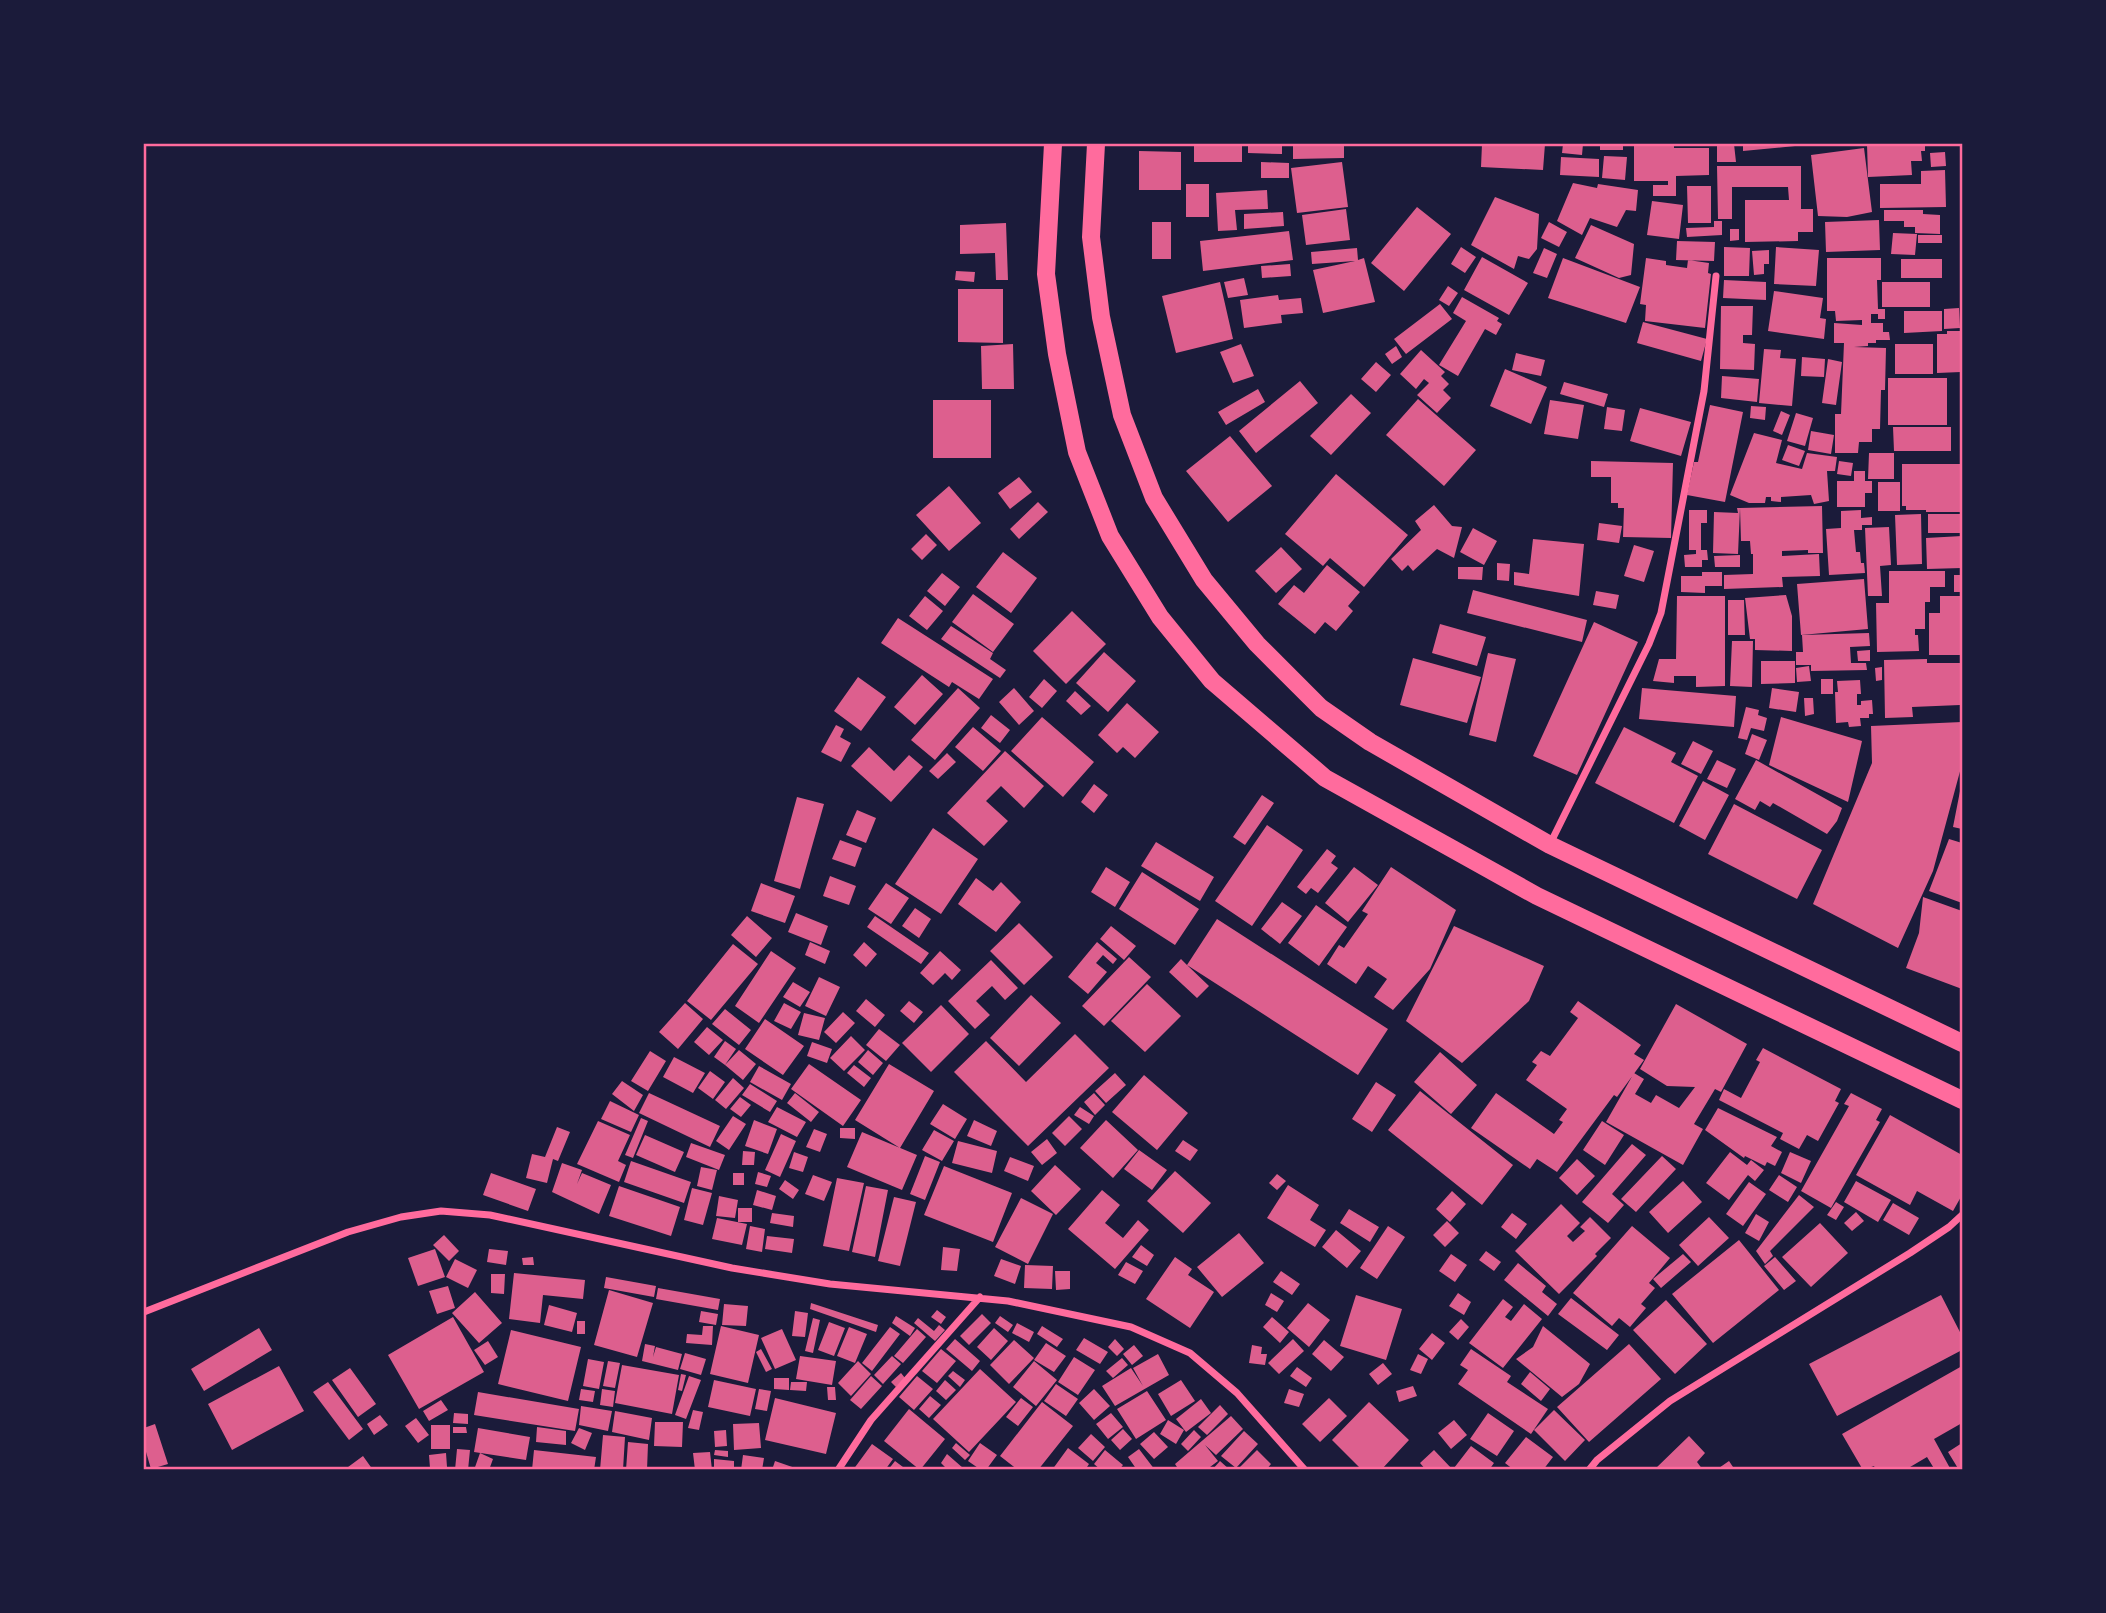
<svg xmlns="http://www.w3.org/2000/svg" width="2106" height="1613" font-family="'Roboto Serif',serif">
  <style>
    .building { fill: #dd5f8e }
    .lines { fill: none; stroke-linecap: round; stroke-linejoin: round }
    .minor { stroke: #ff6b9d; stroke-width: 7 }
    .primary { stroke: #ff6b9d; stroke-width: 18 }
    .neatline { fill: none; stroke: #ff6b9d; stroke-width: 2.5 }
  </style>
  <rect width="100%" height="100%" fill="#1b1b3a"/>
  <path class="building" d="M 1194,144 L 1242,144 L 1242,162 L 1194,162 Z
    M 1248,144 L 1282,144 L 1282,154 L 1248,153 Z
    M 1293,144 L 1344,144 L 1344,158 L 1293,159 Z
    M 1482,144 L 1545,144 L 1543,170 L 1481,167 Z
    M 1563,144 L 1583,144 L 1582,155 L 1562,153 Z
    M 1600,144 L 1623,144 L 1623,150 L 1600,150 Z
    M 1634,144 L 1674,144 L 1674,148 L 1709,148 L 1709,175 L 1676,176 L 1676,196 L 1653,196 L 1653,185 L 1668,185 L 1668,181 L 1634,181 Z
    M 1717,144 L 1734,144 L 1736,162 L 1717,162 Z
    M 1743,144 L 1795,144 L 1795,146 L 1743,151 Z
    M 1867,144 L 1925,144 L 1925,151 L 1921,151 L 1922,161 L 1911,161 L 1912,175 L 1868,177 Z
    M 1864,148 L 1872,212 L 1847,217 L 1818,216 L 1811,155 Z
    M 1139,151 L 1181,152 L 1181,190 L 1139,190 Z
    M 1945,152 L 1946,166 L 1931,167 L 1930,153 Z
    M 1604,156 L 1627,157 L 1625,180 L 1602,178 Z
    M 1561,157 L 1599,159 L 1599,177 L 1560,175 Z
    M 1261,162 L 1289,163 L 1289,178 L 1261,178 Z
    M 1342,162 L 1348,207 L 1297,213 L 1291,168 Z
    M 1717,166 L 1801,166 L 1801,209 L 1813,209 L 1813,232 L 1798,232 L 1798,241 L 1745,242 L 1745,200 L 1789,200 L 1788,187 L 1732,187 L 1732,219 L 1718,219 Z
    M 1945,170 L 1946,207 L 1880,208 L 1880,184 L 1921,184 L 1921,171 Z
    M 1573,183 L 1597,188 L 1598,184 L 1638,190 L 1636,211 L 1626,210 L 1617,227 L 1590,218 L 1582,235 L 1557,221 Z
    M 1186,184 L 1209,184 L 1209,217 L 1186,217 Z
    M 1687,186 L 1711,186 L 1711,223 L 1688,223 Z
    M 1267,190 L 1268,209 L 1235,210 L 1237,230 L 1218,231 L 1216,193 Z
    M 1495,197 L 1539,214 L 1537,249 L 1529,259 L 1518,256 L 1514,269 L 1471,245 Z
    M 1652,201 L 1683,205 L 1679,239 L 1647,235 Z
    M 1417,207 L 1451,234 L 1404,291 L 1371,263 Z
    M 1346,209 L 1350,240 L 1306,245 L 1302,215 Z
    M 1884,210 L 1923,210 L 1923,214 L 1940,215 L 1940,234 L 1915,233 L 1915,227 L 1904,227 L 1904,221 L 1884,221 Z
    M 1283,212 L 1284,226 L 1244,229 L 1244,214 Z
    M 1879,220 L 1880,250 L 1826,252 L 1825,222 Z
    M 1714,221 L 1722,221 L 1722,235 L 1687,237 L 1686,228 L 1714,227 Z
    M 1152,222 L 1171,222 L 1171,259 L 1152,259 Z
    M 1549,222 L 1567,232 L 1559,247 L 1541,238 Z
    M 1006,223 L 1008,280 L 996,280 L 995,253 L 960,254 L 960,225 Z
    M 1591,225 L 1634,244 L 1631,275 L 1619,278 L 1575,258 Z
    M 1730,229 L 1739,229 L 1739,240 L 1730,241 Z
    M 1289,231 L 1293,260 L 1203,271 L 1200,241 Z
    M 1893,233 L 1917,234 L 1915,255 L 1891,254 Z
    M 1918,235 L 1942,235 L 1942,243 L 1918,243 Z
    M 1677,241 L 1715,242 L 1714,261 L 1676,260 Z
    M 1461,247 L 1476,257 L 1465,273 L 1451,264 Z
    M 1724,247 L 1750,248 L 1749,276 L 1724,276 Z
    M 1776,247 L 1819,250 L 1816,286 L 1774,284 Z
    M 1357,248 L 1358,260 L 1364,258 L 1375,302 L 1323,313 L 1313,270 L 1355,261 L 1312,264 L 1311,252 Z
    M 1544,248 L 1557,254 L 1547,278 L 1533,273 Z
    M 1769,250 L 1769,264 L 1764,264 L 1764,274 L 1754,275 L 1752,251 Z
    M 1482,257 L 1528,283 L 1509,315 L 1464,290 Z
    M 1563,258 L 1640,287 L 1626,323 L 1548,298 Z
    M 1646,258 L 1666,261 L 1666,265 L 1687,268 L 1688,260 L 1709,263 L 1708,273 L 1711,274 L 1705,328 L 1645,321 L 1646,305 L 1640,304 Z
    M 1827,258 L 1881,258 L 1881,280 L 1877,280 L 1878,309 L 1885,309 L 1885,319 L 1878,319 L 1878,314 L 1871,314 L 1871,323 L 1883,323 L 1883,332 L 1889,332 L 1890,340 L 1876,340 L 1876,343 L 1868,343 L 1868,346 L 1854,347 L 1886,348 L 1885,390 L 1881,390 L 1880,429 L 1872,429 L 1872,442 L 1859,442 L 1858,453 L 1835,453 L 1835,414 L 1841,414 L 1844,343 L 1834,343 L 1834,323 L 1862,325 L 1862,320 L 1836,321 L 1835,311 L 1827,311 Z
    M 1901,259 L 1942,259 L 1942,278 L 1901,278 Z
    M 1290,264 L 1291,276 L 1262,278 L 1261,266 Z
    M 956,271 L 975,272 L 974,282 L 955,280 Z
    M 1244,278 L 1248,295 L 1228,298 L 1224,282 Z
    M 1724,280 L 1766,282 L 1766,300 L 1723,298 Z
    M 1220,282 L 1233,339 L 1176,353 L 1162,296 Z
    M 1882,282 L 1930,282 L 1930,307 L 1882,307 Z
    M 1448,286 L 1458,293 L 1449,306 L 1439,300 Z
    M 958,289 L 1003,289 L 1003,343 L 958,342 Z
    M 1774,291 L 1823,298 L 1820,318 L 1826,319 L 1824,339 L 1768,331 Z
    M 1278,295 L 1279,300 L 1301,298 L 1303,313 L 1281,315 L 1282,323 L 1244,328 L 1240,300 Z
    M 1462,297 L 1499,318 L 1497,321 L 1502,324 L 1496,335 L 1485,329 L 1458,376 L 1439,365 L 1466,321 L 1453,313 Z
    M 1440,304 L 1452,319 L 1406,354 L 1394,339 Z
    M 1721,306 L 1753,306 L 1752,335 L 1743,335 L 1743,343 L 1755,344 L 1754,370 L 1720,369 Z
    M 1959,308 L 1960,328 L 1944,329 L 1944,309 Z
    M 1904,311 L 1942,311 L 1942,331 L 1904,333 Z
    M 1643,322 L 1707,339 L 1701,361 L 1637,343 Z
    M 1947,331 L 1962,331 L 1961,372 L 1937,373 L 1937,334 L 1947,334 Z
    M 1013,344 L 1014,389 L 982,389 L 981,346 Z
    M 1241,344 L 1254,376 L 1233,383 L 1220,352 Z
    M 1895,344 L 1933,344 L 1933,374 L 1895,374 Z
    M 1396,346 L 1402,357 L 1392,364 L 1385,354 Z
    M 1764,349 L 1781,350 L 1780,358 L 1796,359 L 1792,406 L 1759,403 Z
    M 1421,350 L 1445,372 L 1441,376 L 1449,384 L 1443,390 L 1451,398 L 1437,413 L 1417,395 L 1429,383 L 1424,379 L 1416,389 L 1400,374 Z
    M 1516,353 L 1545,360 L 1541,376 L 1512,370 Z
    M 1802,357 L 1825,359 L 1824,377 L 1801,376 Z
    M 1828,359 L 1842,362 L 1836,405 L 1822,403 Z
    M 1376,362 L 1391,375 L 1376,392 L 1361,379 Z
    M 1505,369 L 1547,387 L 1531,424 L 1490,406 Z
    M 1722,376 L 1759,379 L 1757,402 L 1721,398 Z
    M 1888,378 L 1947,378 L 1947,425 L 1888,425 Z
    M 1300,381 L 1318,403 L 1256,453 L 1239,431 Z
    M 1564,382 L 1608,394 L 1604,407 L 1560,394 Z
    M 1258,389 L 1265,402 L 1226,425 L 1218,412 Z
    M 1351,394 L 1371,413 L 1331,455 L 1310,436 Z
    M 1418,399 L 1476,450 L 1444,486 L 1386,435 Z
    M 933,400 L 991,400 L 991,458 L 933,458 Z
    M 1550,400 L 1584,405 L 1578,439 L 1544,434 Z
    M 1710,405 L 1743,412 L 1725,502 L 1687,495 L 1694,462 L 1698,462 Z
    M 1751,406 L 1766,407 L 1765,420 L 1750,418 Z
    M 1607,407 L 1625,410 L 1622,431 L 1604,429 Z
    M 1640,408 L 1691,422 L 1681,456 L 1630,441 Z
    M 1781,411 L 1790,415 L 1782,435 L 1773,431 Z
    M 1796,413 L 1813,418 L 1805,446 L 1787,441 Z
    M 1893,427 L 1951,427 L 1951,451 L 1894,451 Z
    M 1811,431 L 1834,435 L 1831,454 L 1808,450 Z
    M 1754,433 L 1782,440 L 1776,463 L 1802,469 L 1807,453 L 1837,457 L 1835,471 L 1827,471 L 1829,501 L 1814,504 L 1811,495 L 1781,497 L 1781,502 L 1771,501 L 1771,497 L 1766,497 L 1765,503 L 1749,503 L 1730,495 Z
    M 1230,436 L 1272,486 L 1228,522 L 1186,471 Z
    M 1788,445 L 1805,451 L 1799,466 L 1782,460 Z
    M 1869,453 L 1894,453 L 1894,479 L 1868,479 Z
    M 1591,461 L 1673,463 L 1671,538 L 1623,537 L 1624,508 L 1618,508 L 1618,503 L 1611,503 L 1611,477 L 1591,477 Z
    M 1839,461 L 1853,463 L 1851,476 L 1837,474 Z
    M 1902,464 L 1962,464 L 1962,512 L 1926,512 L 1926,510 L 1906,510 L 1906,506 L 1902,506 Z
    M 1854,471 L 1865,471 L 1865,481 L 1872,481 L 1872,493 L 1865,493 L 1865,507 L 1837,507 L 1837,481 L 1854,481 Z
    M 1336,474 L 1408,535 L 1364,587 L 1330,558 L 1323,566 L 1285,534 Z
    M 1019,477 L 1032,492 L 1010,509 L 998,493 Z
    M 1878,482 L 1900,482 L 1900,511 L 1878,511 Z
    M 949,486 L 981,523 L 949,551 L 916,515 Z
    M 1038,502 L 1048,512 L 1019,539 L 1010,529 Z
    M 1434,505 L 1452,526 L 1462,527 L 1454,558 L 1437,549 L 1413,571 L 1408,565 L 1402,571 L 1391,559 L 1421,530 L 1415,521 Z
    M 1822,506 L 1823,553 L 1808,553 L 1808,550 L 1782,551 L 1782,556 L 1819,554 L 1820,576 L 1782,577 L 1783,587 L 1724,589 L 1724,575 L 1753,574 L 1753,554 L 1751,554 L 1750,541 L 1741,541 L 1740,508 Z
    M 1737,508 L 1740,508 L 1738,554 L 1713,553 L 1714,512 L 1738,513 Z
    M 1689,510 L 1707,510 L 1707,523 L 1701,523 L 1701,550 L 1707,550 L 1708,560 L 1702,560 L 1702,567 L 1685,567 L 1684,555 L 1696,554 L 1696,550 L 1689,550 Z
    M 1861,510 L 1861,518 L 1872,517 L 1872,525 L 1862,525 L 1862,530 L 1854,530 L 1856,552 L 1860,552 L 1861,563 L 1864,563 L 1865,573 L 1829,575 L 1826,529 L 1841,528 L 1841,511 Z
    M 1921,514 L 1922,564 L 1897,565 L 1895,515 Z
    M 1928,514 L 1962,514 L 1962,533 L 1928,533 Z
    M 1599,523 L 1622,526 L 1619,543 L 1597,540 Z
    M 1889,527 L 1891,565 L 1880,566 L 1882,596 L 1868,596 L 1865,528 Z
    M 1473,528 L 1497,541 L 1484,565 L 1460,552 Z
    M 926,534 L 937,545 L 922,560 L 911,549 Z
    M 1962,536 L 1962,568 L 1927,569 L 1926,538 Z
    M 1533,539 L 1584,544 L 1579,596 L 1514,585 L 1514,572 L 1529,574 Z
    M 1634,545 L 1654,551 L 1644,582 L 1624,576 Z
    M 1281,547 L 1302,569 L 1276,593 L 1255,571 Z
    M 1003,552 L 1037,578 L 1011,613 L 976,587 Z
    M 1740,555 L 1740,567 L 1715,567 L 1714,556 Z
    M 1497,563 L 1510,564 L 1509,581 L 1497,580 Z
    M 1327,565 L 1360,592 L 1348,606 L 1353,611 L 1336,631 L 1325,622 L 1315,634 L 1278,604 L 1294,585 L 1304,593 Z
    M 1458,567 L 1483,567 L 1482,580 L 1458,579 Z
    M 1889,571 L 1945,571 L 1945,587 L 1930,587 L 1930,602 L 1925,602 L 1925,629 L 1915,629 L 1915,635 L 1918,635 L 1919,651 L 1877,652 L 1876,603 L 1889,603 Z
    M 1702,572 L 1722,572 L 1722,586 L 1705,586 L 1705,593 L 1681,592 L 1681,576 L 1702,576 Z
    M 942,573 L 960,587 L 945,606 L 927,591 Z
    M 1954,575 L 1962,575 L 1962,592 L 1954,592 Z
    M 1864,579 L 1868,629 L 1801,635 L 1797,584 Z
    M 1473,590 L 1587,620 L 1582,642 L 1467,613 Z
    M 1596,591 L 1619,595 L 1616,609 L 1593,605 Z
    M 973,594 L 1014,624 L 993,652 L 952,622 Z
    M 1786,595 L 1792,616 L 1792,651 L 1755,650 L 1755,639 L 1750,639 L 1745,598 Z
    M 925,596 L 943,611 L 927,630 L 909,616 Z
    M 1677,596 L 1725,596 L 1725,686 L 1696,687 L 1696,676 L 1674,676 L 1674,683 L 1653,681 L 1659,659 L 1676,659 Z
    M 1940,596 L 1962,596 L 1962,655 L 1929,655 L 1929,613 L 1940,613 Z
    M 1728,600 L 1744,600 L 1745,635 L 1728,635 Z
    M 1072,611 L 1106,644 L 1066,684 L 1033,651 Z
    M 898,618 L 993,679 L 979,699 L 952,682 L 949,687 L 881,643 Z
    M 1594,622 L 1638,642 L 1577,775 L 1533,756 Z
    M 1440,624 L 1486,637 L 1477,666 L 1432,653 Z
    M 951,626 L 993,653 L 990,659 L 1006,670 L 1000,678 L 941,639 Z
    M 1869,633 L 1870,646 L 1850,647 L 1851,663 L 1866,663 L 1867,670 L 1811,671 L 1811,665 L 1796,665 L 1796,652 L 1803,652 L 1802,635 Z
    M 1732,641 L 1753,641 L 1752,687 L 1730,686 Z
    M 1870,650 L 1870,661 L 1858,661 L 1857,651 Z
    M 1104,652 L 1136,681 L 1108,712 L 1076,683 Z
    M 1488,653 L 1516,659 L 1496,742 L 1469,735 Z
    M 1413,658 L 1481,677 L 1467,723 L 1400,705 Z
    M 1927,659 L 1927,663 L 1962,663 L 1962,681 L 1960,681 L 1960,705 L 1912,707 L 1913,717 L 1885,718 L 1884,660 Z
    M 1761,661 L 1795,661 L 1795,683 L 1761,684 Z
    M 1809,666 L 1811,681 L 1797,682 L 1796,668 Z
    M 1882,667 L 1882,680 L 1876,681 L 1875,668 Z
    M 922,675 L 943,694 L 915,725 L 894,707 Z
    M 858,677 L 886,697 L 861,731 L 834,711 Z
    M 1044,679 L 1057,691 L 1042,708 L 1029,697 Z
    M 1821,679 L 1833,679 L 1833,694 L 1821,694 Z
    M 1860,680 L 1861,694 L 1857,694 L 1857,705 L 1861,705 L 1861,701 L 1872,700 L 1873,714 L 1869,714 L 1869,718 L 1860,718 L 1861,726 L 1849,727 L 1848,722 L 1836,723 L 1835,692 L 1838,692 L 1837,681 Z
    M 958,688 L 980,708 L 935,760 L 911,740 Z
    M 1014,688 L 1034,711 L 1019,725 L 999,702 Z
    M 1642,688 L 1736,696 L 1734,727 L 1639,719 Z
    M 1772,688 L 1799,692 L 1796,712 L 1769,708 Z
    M 1075,691 L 1091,706 L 1081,715 L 1066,701 Z
    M 1804,698 L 1813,698 L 1814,714 L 1805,716 Z
    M 1127,703 L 1159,732 L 1135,758 L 1123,747 L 1117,753 L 1098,735 Z
    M 1746,707 L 1759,710 L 1758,715 L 1767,718 L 1764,731 L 1751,728 L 1747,740 L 1738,738 Z
    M 991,715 L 1010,730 L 1000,743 L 981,728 Z
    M 1042,717 L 1094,762 L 1063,797 L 1011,751 Z
    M 1781,717 L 1862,741 L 1848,802 L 1769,765 Z
    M 1962,722 L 1962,764 L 1933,871 L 1898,948 L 1813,904 L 1872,763 L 1871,726 Z
    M 836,725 L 844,729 L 840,737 L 851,743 L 841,762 L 821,752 Z
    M 973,727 L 1001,751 L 983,771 L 955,747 Z
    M 1624,727 L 1676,753 L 1671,762 L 1698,776 L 1674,823 L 1595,783 Z
    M 1752,734 L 1767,740 L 1759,760 L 1745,754 Z
    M 1693,741 L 1713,751 L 1701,774 L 1681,764 Z
    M 869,747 L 894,771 L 909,755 L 923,767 L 891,802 L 851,766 Z
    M 1005,751 L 1044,786 L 1024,808 L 1001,786 L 986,801 L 1008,821 L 984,846 L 947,813 Z
    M 947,753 L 956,762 L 938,779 L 929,771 Z
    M 1717,760 L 1736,769 L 1727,788 L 1707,779 Z
    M 1756,760 L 1842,808 L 1837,821 L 1827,834 L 1773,803 L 1770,807 L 1760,801 L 1755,810 L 1735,799 Z
    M 1703,781 L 1729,795 L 1705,840 L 1679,826 Z
    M 1094,784 L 1108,795 L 1094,813 L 1081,802 Z
    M 1961,786 L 1962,786 L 1962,829 L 1953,827 Z
    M 1262,795 L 1274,803 L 1245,845 L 1233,837 Z
    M 797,797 L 824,804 L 800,889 L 774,881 Z
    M 1734,804 L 1822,850 L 1797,899 L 1708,854 Z
    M 857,810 L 876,818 L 866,843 L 846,835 Z
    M 1267,825 L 1303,850 L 1252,926 L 1215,901 Z
    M 933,828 L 978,859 L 941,914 L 895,884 Z
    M 1949,839 L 1962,843 L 1962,903 L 1929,891 Z
    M 840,840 L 862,848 L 855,867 L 832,859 Z
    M 1156,842 L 1214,877 L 1200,901 L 1141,866 Z
    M 1327,849 L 1336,856 L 1331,863 L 1338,868 L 1318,893 L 1311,888 L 1306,894 L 1297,887 Z
    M 1106,867 L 1130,882 L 1115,907 L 1091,892 Z
    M 1354,867 L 1378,885 L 1348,922 L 1325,903 Z
    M 1391,867 L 1456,910 L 1430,969 L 1393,1010 L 1374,997 L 1387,979 L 1368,966 L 1356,984 L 1327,964 L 1339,945 L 1344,948 L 1368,914 L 1362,911 Z
    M 1142,872 L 1199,909 L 1175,945 L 1119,909 Z
    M 830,876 L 856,886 L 849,905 L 823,896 Z
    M 976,878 L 993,891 L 1001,882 L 1021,902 L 996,932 L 958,904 Z
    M 761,883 L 795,896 L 785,923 L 751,911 Z
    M 886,883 L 909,898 L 891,924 L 868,909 Z
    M 1923,897 L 1962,911 L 1962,989 L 1906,968 L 1919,933 Z
    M 1282,902 L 1302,916 L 1280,944 L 1261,929 Z
    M 1316,905 L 1347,927 L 1319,966 L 1288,943 Z
    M 915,908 L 931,919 L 919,938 L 902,926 Z
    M 796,913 L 828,926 L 821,945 L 788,932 Z
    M 747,916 L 772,938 L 756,957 L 731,935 Z
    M 875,916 L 929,953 L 921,964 L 867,927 Z
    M 1217,919 L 1388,1029 L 1358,1075 L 1187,965 L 1209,986 L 1197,998 L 1169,972 L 1181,959 L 1187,965 Z
    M 1019,923 L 1053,957 L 1024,985 L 990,951 Z
    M 1111,926 L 1136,946 L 1124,960 L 1100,939 Z
    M 1454,926 L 1544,966 L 1529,1001 L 1462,1063 L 1406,1021 Z
    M 810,942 L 830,951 L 825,964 L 805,955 Z
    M 864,942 L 877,954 L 866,967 L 853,955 Z
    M 1097,942 L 1117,959 L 1113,964 L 1103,955 L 1096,963 L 1107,972 L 1088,994 L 1068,977 Z
    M 733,944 L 758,964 L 711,1020 L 687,1001 Z
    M 771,951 L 796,968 L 759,1023 L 735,1006 Z
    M 940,951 L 961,970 L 952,980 L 945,973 L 933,985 L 920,973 Z
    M 1129,957 L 1151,977 L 1104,1026 L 1082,1006 Z
    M 991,960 L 1018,988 L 1005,1000 L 992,986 L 976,1001 L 990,1015 L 975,1029 L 948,1001 Z
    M 819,977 L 840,987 L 826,1016 L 805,1006 Z
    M 793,982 L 810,992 L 800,1007 L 783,997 Z
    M 1147,984 L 1181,1016 L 1145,1052 L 1111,1021 Z
    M 1031,995 L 1061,1023 L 1019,1066 L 990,1038 Z
    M 866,999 L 885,1015 L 875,1027 L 856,1011 Z
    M 909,1001 L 923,1012 L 914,1023 L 900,1011 Z
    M 1578,1001 L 1641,1045 L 1634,1054 L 1644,1060 L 1617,1097 L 1614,1095 L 1557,1172 L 1537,1159 L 1530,1169 L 1471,1128 L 1496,1093 L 1554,1134 L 1563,1122 L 1559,1120 L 1567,1109 L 1526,1080 L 1537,1065 L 1532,1062 L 1541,1051 L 1550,1056 L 1578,1018 L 1570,1012 Z
    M 685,1003 L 703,1019 L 678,1049 L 659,1032 Z
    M 784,1003 L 801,1012 L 791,1029 L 774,1021 Z
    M 1676,1004 L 1747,1044 L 1721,1092 L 1715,1089 L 1694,1124 L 1703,1129 L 1683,1165 L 1606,1122 L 1634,1073 L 1644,1079 L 1635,1094 L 1651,1103 L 1656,1095 L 1679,1108 L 1695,1087 L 1667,1086 L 1640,1069 Z
    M 941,1005 L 969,1034 L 931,1072 L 902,1043 Z
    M 725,1009 L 751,1030 L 739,1045 L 712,1024 Z
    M 843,1012 L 855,1023 L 836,1043 L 824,1032 Z
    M 804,1013 L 825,1018 L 819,1040 L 798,1035 Z
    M 765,1019 L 804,1046 L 783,1075 L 745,1049 Z
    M 707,1027 L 723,1040 L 709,1055 L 694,1042 Z
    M 879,1029 L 900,1045 L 886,1061 L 866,1045 Z
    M 1075,1034 L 1109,1068 L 1028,1146 L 954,1072 L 986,1041 L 1026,1082 Z
    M 851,1036 L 865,1050 L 844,1071 L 830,1058 Z
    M 725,1041 L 736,1049 L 725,1065 L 714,1057 Z
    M 812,1042 L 832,1049 L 827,1063 L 807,1056 Z
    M 1763,1048 L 1841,1089 L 1835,1101 L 1839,1103 L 1818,1141 L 1807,1135 L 1799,1149 L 1780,1139 L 1783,1133 L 1719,1100 L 1724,1089 L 1741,1098 L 1760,1062 L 1756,1060 Z
    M 739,1050 L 756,1064 L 743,1080 L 725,1065 Z
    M 868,1050 L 883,1063 L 873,1075 L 858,1062 Z
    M 650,1051 L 666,1061 L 648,1091 L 631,1081 Z
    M 1440,1052 L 1477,1085 L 1451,1114 L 1414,1082 Z
    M 674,1057 L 705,1073 L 693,1093 L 663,1077 Z
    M 809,1064 L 861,1100 L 843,1126 L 791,1089 Z
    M 889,1064 L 934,1091 L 900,1148 L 855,1120 Z
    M 854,1065 L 871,1078 L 864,1087 L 847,1073 Z
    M 759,1066 L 791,1084 L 782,1100 L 750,1082 Z
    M 710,1071 L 725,1082 L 713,1099 L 698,1088 Z
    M 1115,1073 L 1126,1085 L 1106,1103 L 1095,1091 Z
    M 1144,1075 L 1188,1113 L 1157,1150 L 1112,1112 Z
    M 733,1078 L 744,1088 L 726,1109 L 715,1100 Z
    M 622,1081 L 643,1095 L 634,1111 L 612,1094 Z
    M 1376,1082 L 1396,1095 L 1372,1132 L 1352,1119 Z
    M 750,1084 L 777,1101 L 770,1112 L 742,1095 Z
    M 1420,1091 L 1513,1165 L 1482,1205 L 1388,1130 Z
    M 649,1093 L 720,1126 L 710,1147 L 639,1113 Z
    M 795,1093 L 819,1112 L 811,1122 L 787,1103 Z
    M 1094,1093 L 1105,1105 L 1095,1115 L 1084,1102 Z
    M 1851,1093 L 1882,1109 L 1876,1120 L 1880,1122 L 1831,1208 L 1801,1191 L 1849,1106 L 1844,1104 Z
    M 740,1097 L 751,1105 L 741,1117 L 730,1109 Z
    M 610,1101 L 639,1115 L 631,1132 L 601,1119 Z
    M 943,1104 L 967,1119 L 955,1139 L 930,1124 Z
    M 777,1107 L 806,1122 L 797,1137 L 768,1122 Z
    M 1080,1107 L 1094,1116 L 1089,1124 L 1074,1115 Z
    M 1718,1108 L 1777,1137 L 1771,1146 L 1782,1152 L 1775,1166 L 1767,1162 L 1765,1166 L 1745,1156 L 1744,1158 L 1705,1130 Z
    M 1890,1115 L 1962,1155 L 1962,1195 L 1953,1211 L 1917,1191 L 1910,1205 L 1856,1175 Z
    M 733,1116 L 746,1124 L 729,1150 L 716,1141 Z
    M 1069,1116 L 1082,1129 L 1065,1146 L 1052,1133 Z
    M 641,1118 L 648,1121 L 633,1158 L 625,1155 Z
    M 754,1120 L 777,1129 L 768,1154 L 745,1146 Z
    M 974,1120 L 997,1131 L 991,1146 L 967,1136 Z
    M 1106,1120 L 1138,1150 L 1113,1178 L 1080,1148 Z
    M 598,1121 L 630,1135 L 618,1161 L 626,1165 L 619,1182 L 577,1164 Z
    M 1602,1121 L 1624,1135 L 1605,1165 L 1583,1150 Z
    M 557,1127 L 570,1132 L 558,1161 L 553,1159 L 547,1183 L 526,1178 L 532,1154 L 545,1157 Z
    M 840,1128 L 855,1128 L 855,1139 L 840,1138 Z
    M 814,1129 L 827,1134 L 820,1152 L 806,1147 Z
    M 934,1130 L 954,1141 L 942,1161 L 922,1150 Z
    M 862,1132 L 917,1155 L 902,1190 L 847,1167 Z
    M 781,1134 L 796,1141 L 780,1177 L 765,1170 Z
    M 645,1135 L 684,1152 L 675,1172 L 636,1155 Z
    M 1047,1139 L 1057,1153 L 1042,1165 L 1031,1152 Z
    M 1183,1140 L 1198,1150 L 1190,1161 L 1175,1151 Z
    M 958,1141 L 997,1151 L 992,1173 L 952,1163 Z
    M 691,1143 L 725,1155 L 719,1170 L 686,1157 Z
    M 1632,1144 L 1646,1155 L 1612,1194 L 1624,1205 L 1608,1223 L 1582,1202 Z
    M 1139,1150 L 1167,1170 L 1152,1190 L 1124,1169 Z
    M 743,1151 L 755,1152 L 754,1165 L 742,1165 Z
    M 794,1152 L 808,1157 L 803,1172 L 789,1168 Z
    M 1730,1152 L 1747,1165 L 1751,1160 L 1764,1170 L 1755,1181 L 1748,1175 L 1729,1200 L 1706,1183 Z
    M 1790,1152 L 1811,1161 L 1801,1183 L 1781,1173 Z
    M 925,1156 L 940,1162 L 925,1200 L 910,1194 Z
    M 1662,1156 L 1676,1169 L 1636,1212 L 1621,1199 Z
    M 1010,1157 L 1034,1166 L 1028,1181 L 1004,1171 Z
    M 1577,1159 L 1595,1176 L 1577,1195 L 1559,1178 Z
    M 631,1161 L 691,1182 L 684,1203 L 624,1182 Z
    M 562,1163 L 582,1170 L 577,1184 L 582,1173 L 611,1185 L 599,1214 L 552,1192 Z
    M 1055,1165 L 1081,1189 L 1056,1215 L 1031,1191 Z
    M 944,1166 L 1012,1193 L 993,1242 L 924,1215 Z
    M 701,1167 L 717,1170 L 712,1190 L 697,1186 Z
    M 1175,1171 L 1211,1203 L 1183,1233 L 1147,1201 Z
    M 758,1172 L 771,1176 L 767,1187 L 755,1184 Z
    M 491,1173 L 536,1189 L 528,1211 L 483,1195 Z
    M 733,1173 L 744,1173 L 744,1185 L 733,1185 Z
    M 1277,1174 L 1286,1181 L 1277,1190 L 1269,1183 Z
    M 813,1175 L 832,1182 L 824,1201 L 805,1194 Z
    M 1779,1175 L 1797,1187 L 1788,1202 L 1769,1190 Z
    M 837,1178 L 864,1183 L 849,1251 L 823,1246 Z
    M 785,1180 L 799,1190 L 793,1199 L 779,1189 Z
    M 1683,1181 L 1702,1202 L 1668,1233 L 1649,1212 Z
    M 1856,1181 L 1891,1200 L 1878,1222 L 1844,1202 Z
    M 1749,1182 L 1766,1194 L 1743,1226 L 1726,1214 Z
    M 1288,1185 L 1319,1205 L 1310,1220 L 1326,1230 L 1315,1247 L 1267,1218 Z
    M 619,1186 L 680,1207 L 671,1236 L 609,1216 Z
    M 866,1186 L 888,1190 L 875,1257 L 852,1252 Z
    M 692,1188 L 712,1193 L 703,1225 L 684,1220 Z
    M 757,1190 L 776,1196 L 772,1210 L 753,1205 Z
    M 1102,1190 L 1120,1205 L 1105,1223 L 1123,1238 L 1138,1220 L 1149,1230 L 1115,1269 L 1068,1229 Z
    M 1452,1191 L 1466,1204 L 1450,1222 L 1436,1209 Z
    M 1799,1195 L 1814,1207 L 1770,1251 L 1773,1256 L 1765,1264 L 1756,1251 Z
    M 719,1196 L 738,1200 L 735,1218 L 716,1216 Z
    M 894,1197 L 916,1202 L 900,1266 L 878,1261 Z
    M 1021,1198 L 1053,1214 L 1028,1264 L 995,1247 Z
    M 1836,1202 L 1844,1207 L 1836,1220 L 1827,1215 Z
    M 1893,1203 L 1919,1218 L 1909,1235 L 1883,1220 Z
    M 1561,1204 L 1580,1223 L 1567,1236 L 1573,1242 L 1585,1231 L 1580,1227 L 1590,1217 L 1611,1238 L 1595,1254 L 1597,1256 L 1559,1294 L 1515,1251 Z
    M 738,1208 L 752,1208 L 752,1222 L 738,1222 Z
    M 1349,1209 L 1379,1227 L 1370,1242 L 1340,1223 Z
    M 1856,1212 L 1864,1221 L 1852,1231 L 1844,1223 Z
    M 772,1213 L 794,1216 L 793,1227 L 770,1223 Z
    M 1512,1213 L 1527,1224 L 1516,1239 L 1501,1227 Z
    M 1756,1214 L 1769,1222 L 1759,1241 L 1745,1233 Z
    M 1709,1217 L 1729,1238 L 1698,1266 L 1679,1245 Z
    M 717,1218 L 747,1224 L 742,1245 L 712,1239 Z
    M 1447,1221 L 1459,1233 L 1445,1247 L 1433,1235 Z
    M 1820,1223 L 1848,1253 L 1811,1287 L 1782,1257 Z
    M 750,1226 L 765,1229 L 762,1252 L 746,1249 Z
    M 1388,1226 L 1405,1237 L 1377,1279 L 1360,1268 Z
    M 1632,1226 L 1670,1258 L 1649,1283 L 1655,1288 L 1641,1304 L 1646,1308 L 1630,1327 L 1619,1318 L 1612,1326 L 1573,1293 Z
    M 1336,1230 L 1361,1251 L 1347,1268 L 1322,1247 Z
    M 1239,1233 L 1264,1263 L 1222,1297 L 1197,1267 Z
    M 444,1235 L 459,1251 L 449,1261 L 433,1245 Z
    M 767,1236 L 794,1239 L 792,1253 L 765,1249 Z
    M 1739,1240 L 1779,1290 L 1713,1343 L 1672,1294 Z
    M 1141,1245 L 1154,1255 L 1147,1266 L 1132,1257 Z
    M 943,1247 L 960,1249 L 957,1271 L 941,1270 Z
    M 435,1249 L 445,1277 L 418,1286 L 408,1258 Z
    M 489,1249 L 508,1251 L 506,1265 L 487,1262 Z
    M 1486,1251 L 1501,1262 L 1494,1271 L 1479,1260 Z
    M 1451,1254 L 1467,1265 L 1455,1282 L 1439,1271 Z
    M 1683,1254 L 1691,1262 L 1661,1288 L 1653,1279 Z
    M 533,1257 L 534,1265 L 523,1265 L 522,1258 Z
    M 1175,1257 L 1192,1269 L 1188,1275 L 1214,1292 L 1190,1328 L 1146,1299 Z
    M 1775,1257 L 1796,1281 L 1784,1290 L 1764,1266 Z
    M 455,1259 L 477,1270 L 468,1288 L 446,1277 Z
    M 1001,1259 L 1021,1266 L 1015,1284 L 994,1276 Z
    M 1126,1262 L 1143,1271 L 1135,1284 L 1118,1275 Z
    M 1518,1263 L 1546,1286 L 1542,1292 L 1557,1304 L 1548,1316 L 1504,1280 Z
    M 1025,1265 L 1053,1266 L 1052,1289 L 1024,1288 Z
    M 1055,1271 L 1070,1271 L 1070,1289 L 1056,1290 Z
    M 1281,1271 L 1300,1284 L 1292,1295 L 1273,1282 Z
    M 514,1273 L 585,1280 L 583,1299 L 543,1295 L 540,1323 L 509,1319 Z
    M 491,1274 L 505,1274 L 504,1294 L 491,1293 Z
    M 606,1277 L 656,1286 L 654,1297 L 604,1288 Z
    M 448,1286 L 455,1308 L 437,1314 L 429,1291 Z
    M 658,1288 L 720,1299 L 718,1310 L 656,1299 Z
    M 609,1290 L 653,1303 L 637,1357 L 594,1345 Z
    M 475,1292 L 502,1323 L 479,1343 L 452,1313 Z
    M 1271,1293 L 1284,1301 L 1277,1312 L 1265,1305 Z
    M 1458,1293 L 1471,1302 L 1464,1315 L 1449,1306 Z
    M 1356,1295 L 1402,1309 L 1386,1360 L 1340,1346 Z
    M 1941,1295 L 1962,1336 L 1962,1350 L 1837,1416 L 1809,1364 Z
    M 1571,1298 L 1619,1335 L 1607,1350 L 1558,1314 Z
    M 1503,1299 L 1513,1307 L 1505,1317 L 1511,1321 L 1524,1304 L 1542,1319 L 1503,1368 L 1469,1343 Z
    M 1666,1300 L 1707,1344 L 1675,1374 L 1633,1330 Z
    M 811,1303 L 878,1325 L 876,1332 L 810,1309 Z
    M 1308,1303 L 1330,1320 L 1309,1347 L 1287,1328 Z
    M 724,1304 L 748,1306 L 746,1326 L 722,1325 Z
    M 549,1305 L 577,1313 L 572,1332 L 544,1325 Z
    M 937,1310 L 946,1317 L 941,1324 L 931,1317 Z
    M 701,1311 L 718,1314 L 716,1325 L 699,1322 Z
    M 795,1311 L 808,1313 L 805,1337 L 792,1336 Z
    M 982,1314 L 991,1323 L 969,1345 L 960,1336 Z
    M 896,1316 L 915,1328 L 910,1336 L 892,1323 Z
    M 1000,1316 L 1013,1325 L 1008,1332 L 995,1323 Z
    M 453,1317 L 484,1372 L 419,1409 L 388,1355 Z
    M 1272,1317 L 1289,1332 L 1280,1343 L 1263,1327 Z
    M 813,1318 L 820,1320 L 813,1353 L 805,1351 Z
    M 918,1318 L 934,1331 L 939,1325 L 945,1330 L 935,1341 L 914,1323 Z
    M 1461,1319 L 1469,1327 L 1458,1340 L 1449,1332 Z
    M 577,1321 L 585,1321 L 585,1334 L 577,1334 Z
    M 829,1322 L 845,1328 L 834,1356 L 818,1350 Z
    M 1017,1323 L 1034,1332 L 1029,1342 L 1012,1333 Z
    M 703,1326 L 713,1326 L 712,1345 L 686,1343 L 687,1334 L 702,1335 Z
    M 721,1326 L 759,1335 L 748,1383 L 710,1374 Z
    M 1042,1326 L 1063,1339 L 1057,1347 L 1037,1334 Z
    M 1543,1326 L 1590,1364 L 1579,1384 L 1562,1397 L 1516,1359 L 1533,1347 Z
    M 849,1327 L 867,1334 L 855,1363 L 837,1356 Z
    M 890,1327 L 900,1334 L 872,1371 L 862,1363 Z
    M 259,1328 L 272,1350 L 204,1391 L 191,1369 Z
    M 994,1328 L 1008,1341 L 991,1360 L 977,1347 Z
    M 782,1329 L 796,1360 L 775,1369 L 761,1338 Z
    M 917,1329 L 926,1337 L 903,1363 L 894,1356 Z
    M 511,1330 L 581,1347 L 568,1401 L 498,1384 Z
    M 1432,1333 L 1445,1343 L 1432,1360 L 1419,1349 Z
    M 1084,1338 L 1108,1352 L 1100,1364 L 1076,1350 Z
    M 955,1339 L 980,1361 L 972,1371 L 946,1349 Z
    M 1115,1339 L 1124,1349 L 1117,1356 L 1108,1347 Z
    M 1293,1339 L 1304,1351 L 1279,1374 L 1268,1363 Z
    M 1014,1340 L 1034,1358 L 1009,1384 L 990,1365 Z
    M 1324,1340 L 1344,1357 L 1331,1371 L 1312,1354 Z
    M 488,1341 L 498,1357 L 485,1365 L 474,1350 Z
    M 1046,1343 L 1066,1356 L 1054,1372 L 1034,1360 Z
    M 645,1344 L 655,1346 L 653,1357 L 656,1347 L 682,1354 L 678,1370 L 642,1361 Z
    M 1629,1344 L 1661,1379 L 1589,1442 L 1557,1407 Z
    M 1134,1345 L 1143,1356 L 1132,1365 L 1123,1354 Z
    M 1252,1345 L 1262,1347 L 1261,1354 L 1267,1354 L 1265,1365 L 1249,1363 Z
    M 761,1349 L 772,1369 L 766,1372 L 756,1352 Z
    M 941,1349 L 956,1361 L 937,1383 L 922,1371 Z
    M 1471,1349 L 1511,1376 L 1507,1382 L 1548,1409 L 1531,1434 L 1458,1384 L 1468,1370 L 1460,1365 Z
    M 685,1353 L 706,1359 L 701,1375 L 680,1369 Z
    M 1158,1354 L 1169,1375 L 1115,1406 L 1102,1386 L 1131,1368 L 1143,1386 L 1133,1368 Z
    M 1418,1354 L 1428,1359 L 1421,1374 L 1410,1370 Z
    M 800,1356 L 836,1361 L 832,1385 L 796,1379 Z
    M 892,1356 L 901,1364 L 883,1384 L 874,1375 Z
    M 1074,1357 L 1095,1370 L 1078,1395 L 1058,1382 Z
    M 1122,1358 L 1128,1365 L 1113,1378 L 1106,1371 Z
    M 588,1359 L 604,1362 L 599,1389 L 583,1386 Z
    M 608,1361 L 620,1363 L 615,1388 L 603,1386 Z
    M 858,1361 L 871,1374 L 851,1396 L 838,1383 Z
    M 1034,1361 L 1057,1380 L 1036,1406 L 1013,1387 Z
    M 1383,1363 L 1392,1374 L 1378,1385 L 1369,1374 Z
    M 622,1365 L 679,1375 L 672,1414 L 615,1403 Z
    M 279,1366 L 304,1411 L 232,1450 L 208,1404 Z
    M 1962,1366 L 1962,1423 L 1934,1439 L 1951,1470 L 1935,1470 L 1927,1457 L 1905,1470 L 1876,1470 L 1874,1466 L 1863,1470 L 1842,1434 Z
    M 1297,1367 L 1312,1378 L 1306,1387 L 1290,1376 Z
    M 350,1368 L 376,1404 L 358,1417 L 332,1380 Z
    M 980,1369 L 1016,1402 L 969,1452 L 933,1419 Z
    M 953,1371 L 965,1380 L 960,1387 L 948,1376 Z
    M 1530,1372 L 1550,1389 L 1541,1401 L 1521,1384 Z
    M 901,1373 L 905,1378 L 896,1387 L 891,1382 Z
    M 681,1374 L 686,1375 L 682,1391 L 678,1390 Z
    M 689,1376 L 701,1380 L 686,1419 L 675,1415 Z
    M 871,1376 L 882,1386 L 861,1409 L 850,1400 Z
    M 917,1376 L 933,1389 L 914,1410 L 899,1397 Z
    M 774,1378 L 789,1378 L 789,1390 L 774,1389 Z
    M 714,1380 L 756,1389 L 750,1416 L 708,1407 Z
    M 945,1380 L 956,1390 L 946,1400 L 936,1391 Z
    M 1181,1380 L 1195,1401 L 1171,1416 L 1158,1394 Z
    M 328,1382 L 363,1429 L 349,1440 L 313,1392 Z
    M 791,1382 L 807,1382 L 806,1391 L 790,1390 Z
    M 1056,1384 L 1078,1399 L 1066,1416 L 1044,1401 Z
    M 1413,1386 L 1417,1396 L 1399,1402 L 1396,1391 Z
    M 827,1387 L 835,1387 L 836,1400 L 828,1400 Z
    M 581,1389 L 595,1391 L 593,1402 L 579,1400 Z
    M 602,1389 L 615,1391 L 613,1407 L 600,1405 Z
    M 759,1389 L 771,1391 L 767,1411 L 755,1409 Z
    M 1094,1389 L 1110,1406 L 1094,1420 L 1079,1403 Z
    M 1289,1389 L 1304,1394 L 1299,1407 L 1284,1403 Z
    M 1147,1391 L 1166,1420 L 1136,1439 L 1117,1409 Z
    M 478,1392 L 579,1409 L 575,1431 L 474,1415 Z
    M 930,1396 L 941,1405 L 929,1418 L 919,1409 Z
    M 775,1398 L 836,1413 L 826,1454 L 765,1440 Z
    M 1021,1398 L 1033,1407 L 1018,1426 L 1006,1417 Z
    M 1329,1398 L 1347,1416 L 1320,1442 L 1302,1424 Z
    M 1201,1399 L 1211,1413 L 1186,1432 L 1176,1419 Z
    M 441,1400 L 448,1410 L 429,1421 L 423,1411 Z
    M 1042,1402 L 1073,1426 L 1038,1470 L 1018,1470 L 1000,1456 Z
    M 1369,1402 L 1409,1440 L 1381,1470 L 1362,1470 L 1332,1440 Z
    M 1220,1405 L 1228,1414 L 1207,1435 L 1198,1427 Z
    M 581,1406 L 612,1411 L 608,1431 L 579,1425 Z
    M 909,1409 L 945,1439 L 920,1470 L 884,1441 Z
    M 693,1410 L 703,1412 L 699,1430 L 688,1428 Z
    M 1554,1410 L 1585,1440 L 1565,1461 L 1534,1430 Z
    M 615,1411 L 652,1418 L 649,1440 L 612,1432 Z
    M 454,1413 L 468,1414 L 468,1424 L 453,1423 Z
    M 1111,1413 L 1123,1427 L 1108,1439 L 1096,1424 Z
    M 1488,1413 L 1514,1431 L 1497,1456 L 1470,1439 Z
    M 380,1415 L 388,1425 L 374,1435 L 367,1424 Z
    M 1231,1416 L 1243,1429 L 1216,1455 L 1205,1445 L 1218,1461 L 1206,1470 L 1179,1470 L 1175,1464 Z
    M 416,1418 L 429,1435 L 418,1443 L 405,1426 Z
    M 1168,1420 L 1184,1430 L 1176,1444 L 1160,1434 Z
    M 1454,1420 L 1467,1435 L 1451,1449 L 1438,1433 Z
    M 655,1422 L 683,1422 L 682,1447 L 654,1446 Z
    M 759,1423 L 761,1448 L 734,1450 L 733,1424 Z
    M 155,1424 L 168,1464 L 151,1469 L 144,1445 L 144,1428 Z
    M 431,1425 L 450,1425 L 450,1449 L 431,1449 Z
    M 453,1427 L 466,1427 L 467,1433 L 453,1433 Z
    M 537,1427 L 566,1431 L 566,1445 L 536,1442 Z
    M 478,1428 L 530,1437 L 526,1460 L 474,1452 Z
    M 579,1428 L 592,1433 L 585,1450 L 571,1443 Z
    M 1123,1429 L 1132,1439 L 1120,1450 L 1111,1440 Z
    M 726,1430 L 727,1446 L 715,1447 L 714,1431 Z
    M 1194,1430 L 1201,1437 L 1188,1451 L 1181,1444 Z
    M 1244,1431 L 1258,1444 L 1236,1468 L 1221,1456 Z
    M 1154,1432 L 1168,1447 L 1154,1459 L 1140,1444 Z
    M 1091,1434 L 1105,1447 L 1093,1461 L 1078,1448 Z
    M 603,1435 L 625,1437 L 623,1470 L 600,1470 Z
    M 1689,1436 L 1705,1453 L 1697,1462 L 1703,1470 L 1654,1470 Z
    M 1526,1437 L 1553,1457 L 1543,1470 L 1514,1470 L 1505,1463 Z
    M 628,1442 L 648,1444 L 647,1470 L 626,1470 Z
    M 956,1443 L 970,1455 L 965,1460 L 952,1448 Z
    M 980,1443 L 997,1455 L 986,1470 L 981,1470 L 968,1461 Z
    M 1962,1443 L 1962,1470 L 1959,1470 L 1948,1452 Z
    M 872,1444 L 893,1459 L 885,1470 L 853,1470 Z
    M 1471,1446 L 1494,1463 L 1489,1470 L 1454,1468 Z
    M 1068,1448 L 1089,1464 L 1085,1470 L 1052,1470 Z
    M 457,1449 L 470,1450 L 468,1470 L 455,1470 Z
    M 1139,1449 L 1155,1470 L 1137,1470 L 1128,1457 Z
    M 534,1450 L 596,1457 L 594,1470 L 532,1470 Z
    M 715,1450 L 728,1451 L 728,1457 L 714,1455 Z
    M 1105,1450 L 1123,1465 L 1119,1470 L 1101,1470 L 1094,1464 Z
    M 1257,1450 L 1271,1464 L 1266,1470 L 1237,1470 Z
    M 1434,1450 L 1453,1470 L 1426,1470 L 1420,1463 Z
    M 710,1452 L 712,1470 L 695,1470 L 693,1453 Z
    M 446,1453 L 447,1467 L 430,1468 L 429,1455 Z
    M 480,1453 L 493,1459 L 489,1470 L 474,1470 Z
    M 947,1454 L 963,1468 L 962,1470 L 948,1470 L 941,1463 Z
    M 743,1455 L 764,1458 L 762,1470 L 741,1470 Z
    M 363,1456 L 373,1470 L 344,1470 Z
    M 714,1459 L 734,1461 L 734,1470 L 714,1470 Z
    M 775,1461 L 798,1469 L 798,1470 L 772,1470 Z
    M 895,1461 L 907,1470 L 888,1470 Z
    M 1220,1461 L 1230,1470 L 1212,1470 Z
    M 1729,1461 L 1735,1470 L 1716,1470 Z"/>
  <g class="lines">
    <path class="minor" d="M 1550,844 L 1649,644 L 1661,613 L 1704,391 L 1716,276
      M 144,1312 L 348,1232 L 401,1217 L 441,1211 L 490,1215 L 732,1268 L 830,1284 L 1008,1301 L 1131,1327 L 1190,1353 L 1237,1393 L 1305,1470
      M 838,1470 L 871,1420 L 980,1297
      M 1589,1470 L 1597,1460 L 1670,1401 L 1910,1253 L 1949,1227 L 1962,1215"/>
    <path class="primary" d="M 1053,144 L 1046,274 L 1057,354 L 1077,452 L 1110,536 L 1160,617 L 1212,681 L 1325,778 L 1537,896 L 1962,1100
      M 1096,144 L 1091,237 L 1101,317 L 1122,415 L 1154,498 L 1204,580 L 1257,644 L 1321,708 L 1370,742 L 1550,845 L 1962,1043"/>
  </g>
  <rect width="2106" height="1613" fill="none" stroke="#1b1b3a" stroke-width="290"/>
  <rect x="145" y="145" width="1816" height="1323" class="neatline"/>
</svg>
